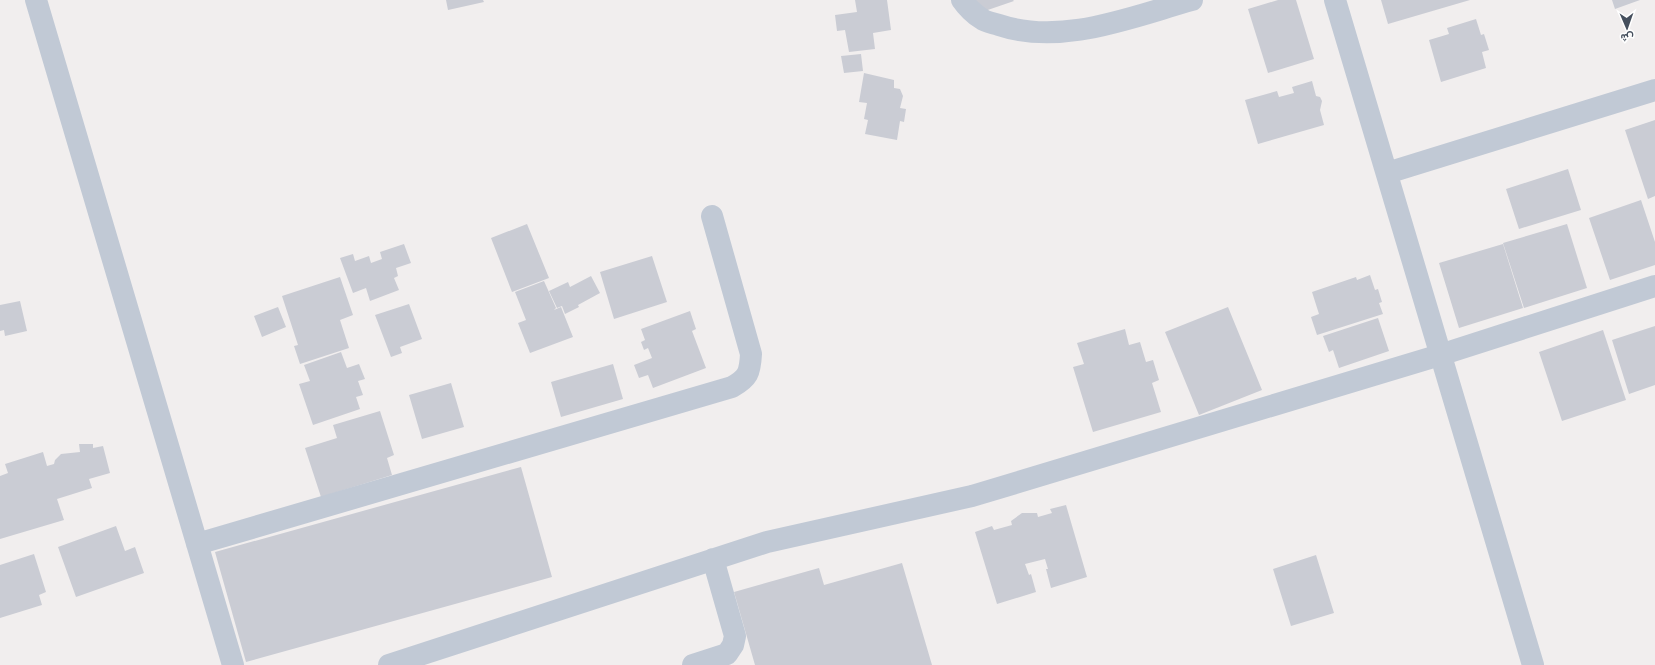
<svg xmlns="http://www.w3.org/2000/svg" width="1655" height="665" font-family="'Open Sans',Vazirmatn,sans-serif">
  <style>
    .building { fill: #caccd4 }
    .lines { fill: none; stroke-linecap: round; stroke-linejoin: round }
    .minor { stroke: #c1c9d5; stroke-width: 22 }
  </style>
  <rect width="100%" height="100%" fill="#f1eeee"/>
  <path class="building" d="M 446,0 L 483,0 L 484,2 L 448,10 Z
    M 855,0 L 887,0 L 891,30 L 873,33 L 875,49 L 849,52 L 845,30 L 837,31 L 835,15 L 857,12 Z
    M 975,0 L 1013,0 L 1014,1 L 979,13 Z
    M 1278,0 L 1296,0 L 1314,59 L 1268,73 L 1248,9 Z
    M 1381,0 L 1470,0 L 1388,24 Z
    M 1612,0 L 1640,0 L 1615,9 Z
    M 1476,19 L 1481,35 L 1484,34 L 1489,50 L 1482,52 L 1486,68 L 1441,82 L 1429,40 L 1449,34 L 1447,28 Z
    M 861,54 L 863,71 L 844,73 L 841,56 Z
    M 864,73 L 894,80 L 894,88 L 900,89 L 903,96 L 900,108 L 906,109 L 904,122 L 900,121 L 897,140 L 865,134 L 868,120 L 864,119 L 867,103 L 859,102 Z
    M 1312,81 L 1316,96 L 1320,97 L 1322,101 L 1320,110 L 1324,125 L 1258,144 L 1245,100 L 1277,91 L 1279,97 L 1294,93 L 1292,87 Z
    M 1655,120 L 1655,196 L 1648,199 L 1625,130 Z
    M 1568,169 L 1581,210 L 1519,229 L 1506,189 Z
    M 1641,200 L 1655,242 L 1655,265 L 1610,280 L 1589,218 Z
    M 527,224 L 549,278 L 512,292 L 491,238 Z
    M 1567,224 L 1587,288 L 1524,308 L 1503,243 Z
    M 404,244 L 411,263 L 396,268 L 398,276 L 394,278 L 399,290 L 370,301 L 366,288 L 353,293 L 340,258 L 353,254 L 355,261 L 369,256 L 371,263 L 382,259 L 380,252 Z
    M 1503,244 L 1523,308 L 1459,328 L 1439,263 Z
    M 652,256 L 667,302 L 614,319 L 600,272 Z
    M 1370,275 L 1375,290 L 1378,289 L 1382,302 L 1379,303 L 1383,314 L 1317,335 L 1311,317 L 1319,314 L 1312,292 L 1356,277 L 1357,280 Z
    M 591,276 L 600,293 L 578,305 L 579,307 L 565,314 L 562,306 L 557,308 L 549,291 L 568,282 L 570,287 Z
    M 340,277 L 353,315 L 340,320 L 349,348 L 300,364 L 294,346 L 298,345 L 282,296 Z
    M 544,281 L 556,308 L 554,310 L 561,307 L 573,337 L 530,353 L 518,323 L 526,320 L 515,292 Z
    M 20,301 L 27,331 L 5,336 L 4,330 L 0,331 L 0,305 Z
    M 409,304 L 422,339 L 400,347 L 402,353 L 391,357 L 375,315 Z
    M 278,307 L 286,327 L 262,337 L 254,316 Z
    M 1228,307 L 1262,390 L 1199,415 L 1165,332 Z
    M 690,311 L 696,329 L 692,331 L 706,368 L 653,388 L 648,375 L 639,378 L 634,365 L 652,358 L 648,348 L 644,350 L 641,342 L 645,340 L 641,329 Z
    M 1378,318 L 1389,351 L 1339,368 L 1333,350 L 1329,352 L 1323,336 Z
    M 1655,326 L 1655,385 L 1629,394 L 1612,340 Z
    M 1125,329 L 1129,345 L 1140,342 L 1146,362 L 1153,360 L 1159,380 L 1152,383 L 1161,412 L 1093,432 L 1073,367 L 1084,364 L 1077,343 Z
    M 1603,330 L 1626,400 L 1562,421 L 1539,352 Z
    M 341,352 L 347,368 L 359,364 L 365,379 L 358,381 L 363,395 L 356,397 L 360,409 L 313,425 L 299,384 L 310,381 L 304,365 Z
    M 613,364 L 623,399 L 561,417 L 551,382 Z
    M 451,383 L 464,427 L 422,439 L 409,395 Z
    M 380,411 L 394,455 L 387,458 L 392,475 L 321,497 L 305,448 L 337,438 L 333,425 Z
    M 79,444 L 93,444 L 93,448 L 103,446 L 110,473 L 89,479 L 92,488 L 57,499 L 64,520 L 0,539 L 0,476 L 8,473 L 5,464 L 43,452 L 47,466 L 54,464 L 55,460 L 61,454 L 80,452 Z
    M 521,467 L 552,577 L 246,662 L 215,552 Z
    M 1066,505 L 1087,577 L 1051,588 L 1046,569 L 1048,569 L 1045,559 L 1025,564 L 1029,575 L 1031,574 L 1036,592 L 997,604 L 975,532 L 992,526 L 994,530 L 1012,525 L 1011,521 L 1022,513 L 1037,513 L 1038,517 L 1052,513 L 1050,509 Z
    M 116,526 L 125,551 L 135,547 L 144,573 L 76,597 L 58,547 Z
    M 34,554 L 46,592 L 39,595 L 42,605 L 0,618 L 0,565 Z
    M 1316,555 L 1334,613 L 1291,626 L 1273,569 Z
    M 902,563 L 932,665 L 755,665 L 734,592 L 819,568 L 824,585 Z"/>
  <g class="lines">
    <path class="minor" d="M 36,0 L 233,665
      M 962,0 C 966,6 975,15 982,19 C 986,22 993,23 999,25 C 1062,46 1131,17 1192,0
      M 1335,0 L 1533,665
      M 1387,173 L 1655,90
      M 197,544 L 732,387 C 748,378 750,373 751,354 L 712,216
      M 389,665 L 767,542 L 972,496 L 1440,355 L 1655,286
      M 693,665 L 727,654 L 733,645 L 735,636 L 713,559"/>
  </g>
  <g transform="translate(1627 28) rotate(178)" stroke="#ffffff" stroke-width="3" paint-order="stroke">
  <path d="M0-3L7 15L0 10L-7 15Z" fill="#454f5d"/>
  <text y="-6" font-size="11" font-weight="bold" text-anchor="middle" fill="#454f5d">ش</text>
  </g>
</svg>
